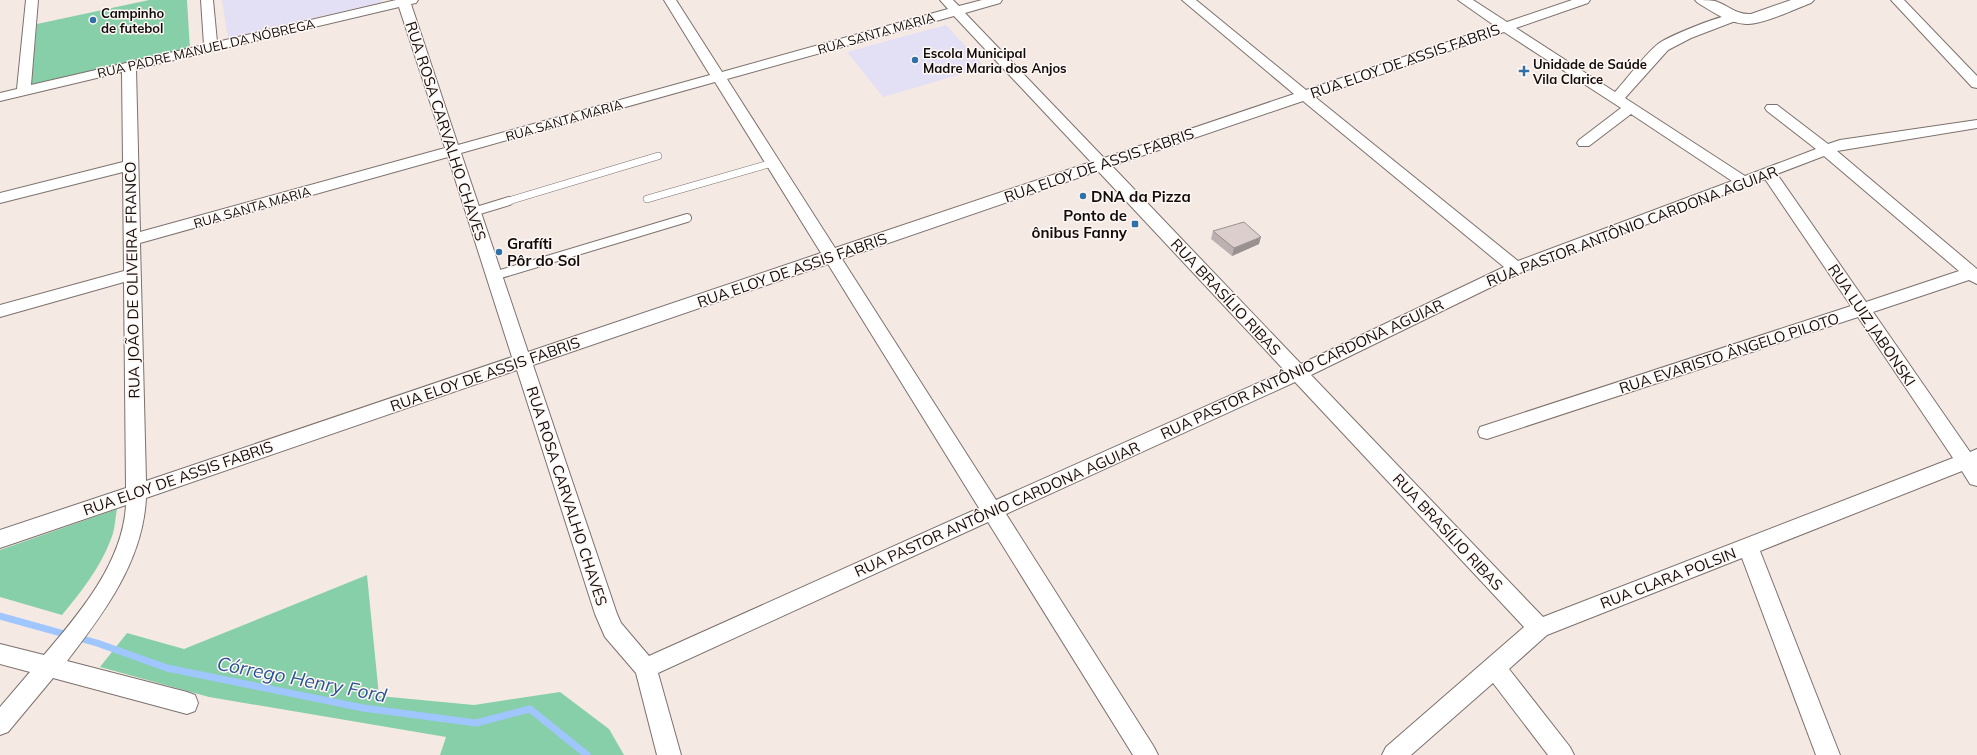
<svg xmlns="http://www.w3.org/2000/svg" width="1977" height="755" font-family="Mulish,sans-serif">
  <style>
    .education { fill: #e3dff5 }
    .green { fill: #87cfa9 }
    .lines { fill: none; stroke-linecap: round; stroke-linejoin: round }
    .stream { stroke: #9fc6fe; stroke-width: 7 }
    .lane-far1-casing { stroke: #7c716d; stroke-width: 8 }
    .lane-casing { stroke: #7c716d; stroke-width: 10 }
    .street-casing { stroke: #7c716d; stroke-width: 2 }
    .secondary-casing { stroke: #7c716d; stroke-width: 2 }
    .lane-far1 { stroke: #fff; stroke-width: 7 }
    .lane { stroke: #fff; stroke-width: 8 }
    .street { fill: #fff; fill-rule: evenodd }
    .secondary { fill: #fff; fill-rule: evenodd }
    .wall { fill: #bcb1b0 }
    .shaded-wall { fill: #999090 }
    .building { fill: #dbcecd; stroke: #999090 }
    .poi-dot { fill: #3070a7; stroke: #fff7f4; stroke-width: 1.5 }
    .labels { text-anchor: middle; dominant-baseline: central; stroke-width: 3; stroke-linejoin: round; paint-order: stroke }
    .far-poi-label { font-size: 13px; font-weight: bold; fill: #100c0b; stroke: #fff7f4; text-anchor: start }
    .far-street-label { font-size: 13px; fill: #100c0b; stroke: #fff7f4 }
    .street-label { font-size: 15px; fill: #100c0b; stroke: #fff7f4 }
    .poi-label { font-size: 15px; font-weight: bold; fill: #100c0b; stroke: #fff7f4; text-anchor: start }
    .near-water-label { font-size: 19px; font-style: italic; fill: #255396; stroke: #fff7f4 }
  </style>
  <rect width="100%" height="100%" fill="#f5e9e4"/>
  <path class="education" d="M 222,0 L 381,0 L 382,2 L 228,38 Z
    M 946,25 L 985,67 L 883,97 L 847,52 Z"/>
  <path class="green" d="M 149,0 L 187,0 L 190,50 L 31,86 L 37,24 Z
    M 117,509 C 115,519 115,530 111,539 C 100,568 81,592 62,615 L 0,597 L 0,550 Z
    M 367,575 L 379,696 L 474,705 L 560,692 L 609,729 L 624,755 L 440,755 L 446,737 L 209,697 L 100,667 L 127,633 L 184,649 Z"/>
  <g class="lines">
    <path class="stream" d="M 0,616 L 97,643 L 167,668 L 363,708 L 476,723 L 530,709 L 587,755"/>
    <g class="lane-far1-casing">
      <path id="lane-far1" d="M 647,199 L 772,163
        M 505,202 L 658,156"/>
    </g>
    <g class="lane-casing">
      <path id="lane" d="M 473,212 L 509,201
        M 494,276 L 687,218"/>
    </g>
    <g class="street-casing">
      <path id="street" d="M 26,0 L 38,0 L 31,85 L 204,45 L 201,0 L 213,0 L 217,42 L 396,0 L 418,0 L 416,3 L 411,4 L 458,145 L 710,75 L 664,0 L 676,0 L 722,72 L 948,9 L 940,0 L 953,0 L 959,6 L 982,0 L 1002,0 L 1000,3 L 965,13 L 1104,158 L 1294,94 L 1182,0 L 1196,0 L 1306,90 L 1495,26 L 1458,0 L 1473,0 L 1507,22 L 1572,0 L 1590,0 L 1588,3 L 1516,28 L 1615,92 C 1627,79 1645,54 1658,44 C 1668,36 1727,12 1738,14 L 1739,17 L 1738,20 L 1691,38 L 1668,50 L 1625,98 L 1745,176 L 1816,149 L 1767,111 L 1765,108 L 1767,105 L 1777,105 L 1828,144 L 1840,140 L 1977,120 L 1977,128 L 1837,151 L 1977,269 L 1977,284 L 1969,280 L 1873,312 L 1970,452 L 1977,449 L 1977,486 L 1970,484 L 1962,471 L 1760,551 L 1840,755 L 1816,755 L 1742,558 L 1547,635 L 1509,669 L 1570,747 L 1574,755 L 1548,755 L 1493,683 L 1411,755 L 1382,755 L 1386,747 L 1524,627 L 1295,382 L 1006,514 L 1154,747 L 1158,755 L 1133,755 L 988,522 L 658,673 L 681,755 L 657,755 L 636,673 L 605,637 L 595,614 L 517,370 L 146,498 C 143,561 104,613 67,661 L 187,692 L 195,695 L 198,703 L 195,711 L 187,714 L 53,678 L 8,732 L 0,735 L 0,707 L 30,672 L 0,664 L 0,644 L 44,655 C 80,613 123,562 126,505 L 0,548 L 0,530 L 126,488 L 124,282 L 0,317 L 0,305 L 124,271 L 123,172 L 0,203 L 0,193 L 123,162 L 122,72 L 0,101 L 0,93 L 17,89 ZM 399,7 L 445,148 L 140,232 L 136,69 ZM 954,16 L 1091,162 L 835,248 L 727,79 ZM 1504,32 L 1621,108 L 1579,140 L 1577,143 L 1579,146 L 1589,146 L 1631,114 L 1732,181 L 1518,261 L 1315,97 ZM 715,82 L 821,253 L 528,352 L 461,153 ZM 1303,101 L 1504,267 L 1301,364 L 1112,166 ZM 1824,156 L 1959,271 L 1866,302 L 1777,174 ZM 448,157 L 512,357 L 146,481 L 140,243 ZM 1098,171 L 1285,371 L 996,500 L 842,259 ZM 1765,179 L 1851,306 L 1480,427 L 1478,432 L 1480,437 L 1487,439 L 1858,317 L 1953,458 L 1543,617 L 1311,375 L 1522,272 ZM 828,264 L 979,508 L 649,656 L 621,623 L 617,614 L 533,365 Z
        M 1891,0 L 1904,0 L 1977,76 L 1977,88 L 1972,87 Z"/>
    </g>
    <g class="secondary-casing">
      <path id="secondary" d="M 1695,0 C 1701,0 1710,0 1715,1 C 1728,5 1736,15 1751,14 L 1791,0 L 1814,0 L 1811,3 C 1795,9 1762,25 1746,24 C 1728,23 1713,12 1698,3 Z"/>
    </g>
    <use href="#lane-far1" class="lane-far1"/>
    <use href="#lane" class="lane"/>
    <use href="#street" class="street"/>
    <use href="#secondary" class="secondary"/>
  </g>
  <path class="wall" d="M 1213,231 L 1259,244 L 1232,256 L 1211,239 Z"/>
  <path class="shaded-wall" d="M 1261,237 L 1259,244 L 1232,256 L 1234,248 Z"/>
  <path class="building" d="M 1244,222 L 1261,237 L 1234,248 L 1213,231 Z"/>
  <g class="poi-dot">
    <circle cx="93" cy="20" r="4"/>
    <circle cx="915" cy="60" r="4"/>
    <path d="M1522 65h4v4h4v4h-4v4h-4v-4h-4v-4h4z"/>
    <circle cx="1083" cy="196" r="4"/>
    <rect x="1131" y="220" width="8" height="8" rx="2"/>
    <circle cx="499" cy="252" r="4"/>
  </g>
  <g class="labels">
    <g class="far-poi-label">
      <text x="101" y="13">Campinho<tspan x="101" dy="15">de futebol</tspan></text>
      <text x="923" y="53">Escola Municipal<tspan x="923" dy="15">Madre Maria dos Anjos</tspan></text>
      <text x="1533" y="64">Unidade de Saúde<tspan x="1533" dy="15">Vila Clarice</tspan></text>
    </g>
    <g class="far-street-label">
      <text transform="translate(876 33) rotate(-16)">RUA SANTA MARIA</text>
      <text transform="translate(206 48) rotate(-13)">RUA PADRE MANUEL DA NÓBREGA</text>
      <text transform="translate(564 120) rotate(-16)">RUA SANTA MARIA</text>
      <text transform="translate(252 207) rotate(-16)">RUA SANTA MARIA</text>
    </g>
    <g class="street-label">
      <text transform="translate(1405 61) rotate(-19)">RUA ELOY DE ASSIS FABRIS</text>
      <text transform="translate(446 131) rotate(72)">RUA ROSA CARVALHO CHAVES</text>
      <text transform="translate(1099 165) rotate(-19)">RUA ELOY DE ASSIS FABRIS</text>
      <text transform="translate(1632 226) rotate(-21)">RUA PASTOR ANTÔNIO CARDONA AGUIAR</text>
      <text transform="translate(792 270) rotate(-19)">RUA ELOY DE ASSIS FABRIS</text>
      <text transform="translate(132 280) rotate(-91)">RUA JOÃO DE OLIVEIRA FRANCO</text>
      <text transform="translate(1226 297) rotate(47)">RUA BRASÍLIO RIBAS</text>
      <text transform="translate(1872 325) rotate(56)">RUA LUIZ JABONSKI</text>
      <text transform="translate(1729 353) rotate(-18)">RUA EVARISTO ÂNGELO PILOTO</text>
      <text transform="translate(1302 369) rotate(-25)">RUA PASTOR ANTÔNIO CARDONA AGUIAR</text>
      <text transform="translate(485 374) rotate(-19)">RUA ELOY DE ASSIS FABRIS</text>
      <text transform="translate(178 478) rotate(-19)">RUA ELOY DE ASSIS FABRIS</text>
      <text transform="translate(567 496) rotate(72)">RUA ROSA CARVALHO CHAVES</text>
      <text transform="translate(997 509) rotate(-24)">RUA PASTOR ANTÔNIO CARDONA AGUIAR</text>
      <text transform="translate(1448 532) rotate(47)">RUA BRASÍLIO RIBAS</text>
      <text transform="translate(1668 578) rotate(-21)">RUA CLARA POLSIN</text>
    </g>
    <g class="poi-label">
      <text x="1091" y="196">DNA da Pizza</text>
      <text x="1127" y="215" text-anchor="end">Ponto de<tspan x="1127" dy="17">ônibus Fanny</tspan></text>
      <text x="507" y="243">Grafíti<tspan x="507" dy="17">Pôr do Sol</tspan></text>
    </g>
    <g class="near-water-label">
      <text transform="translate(302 679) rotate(11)">Córrego Henry Ford</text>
    </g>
  </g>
</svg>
